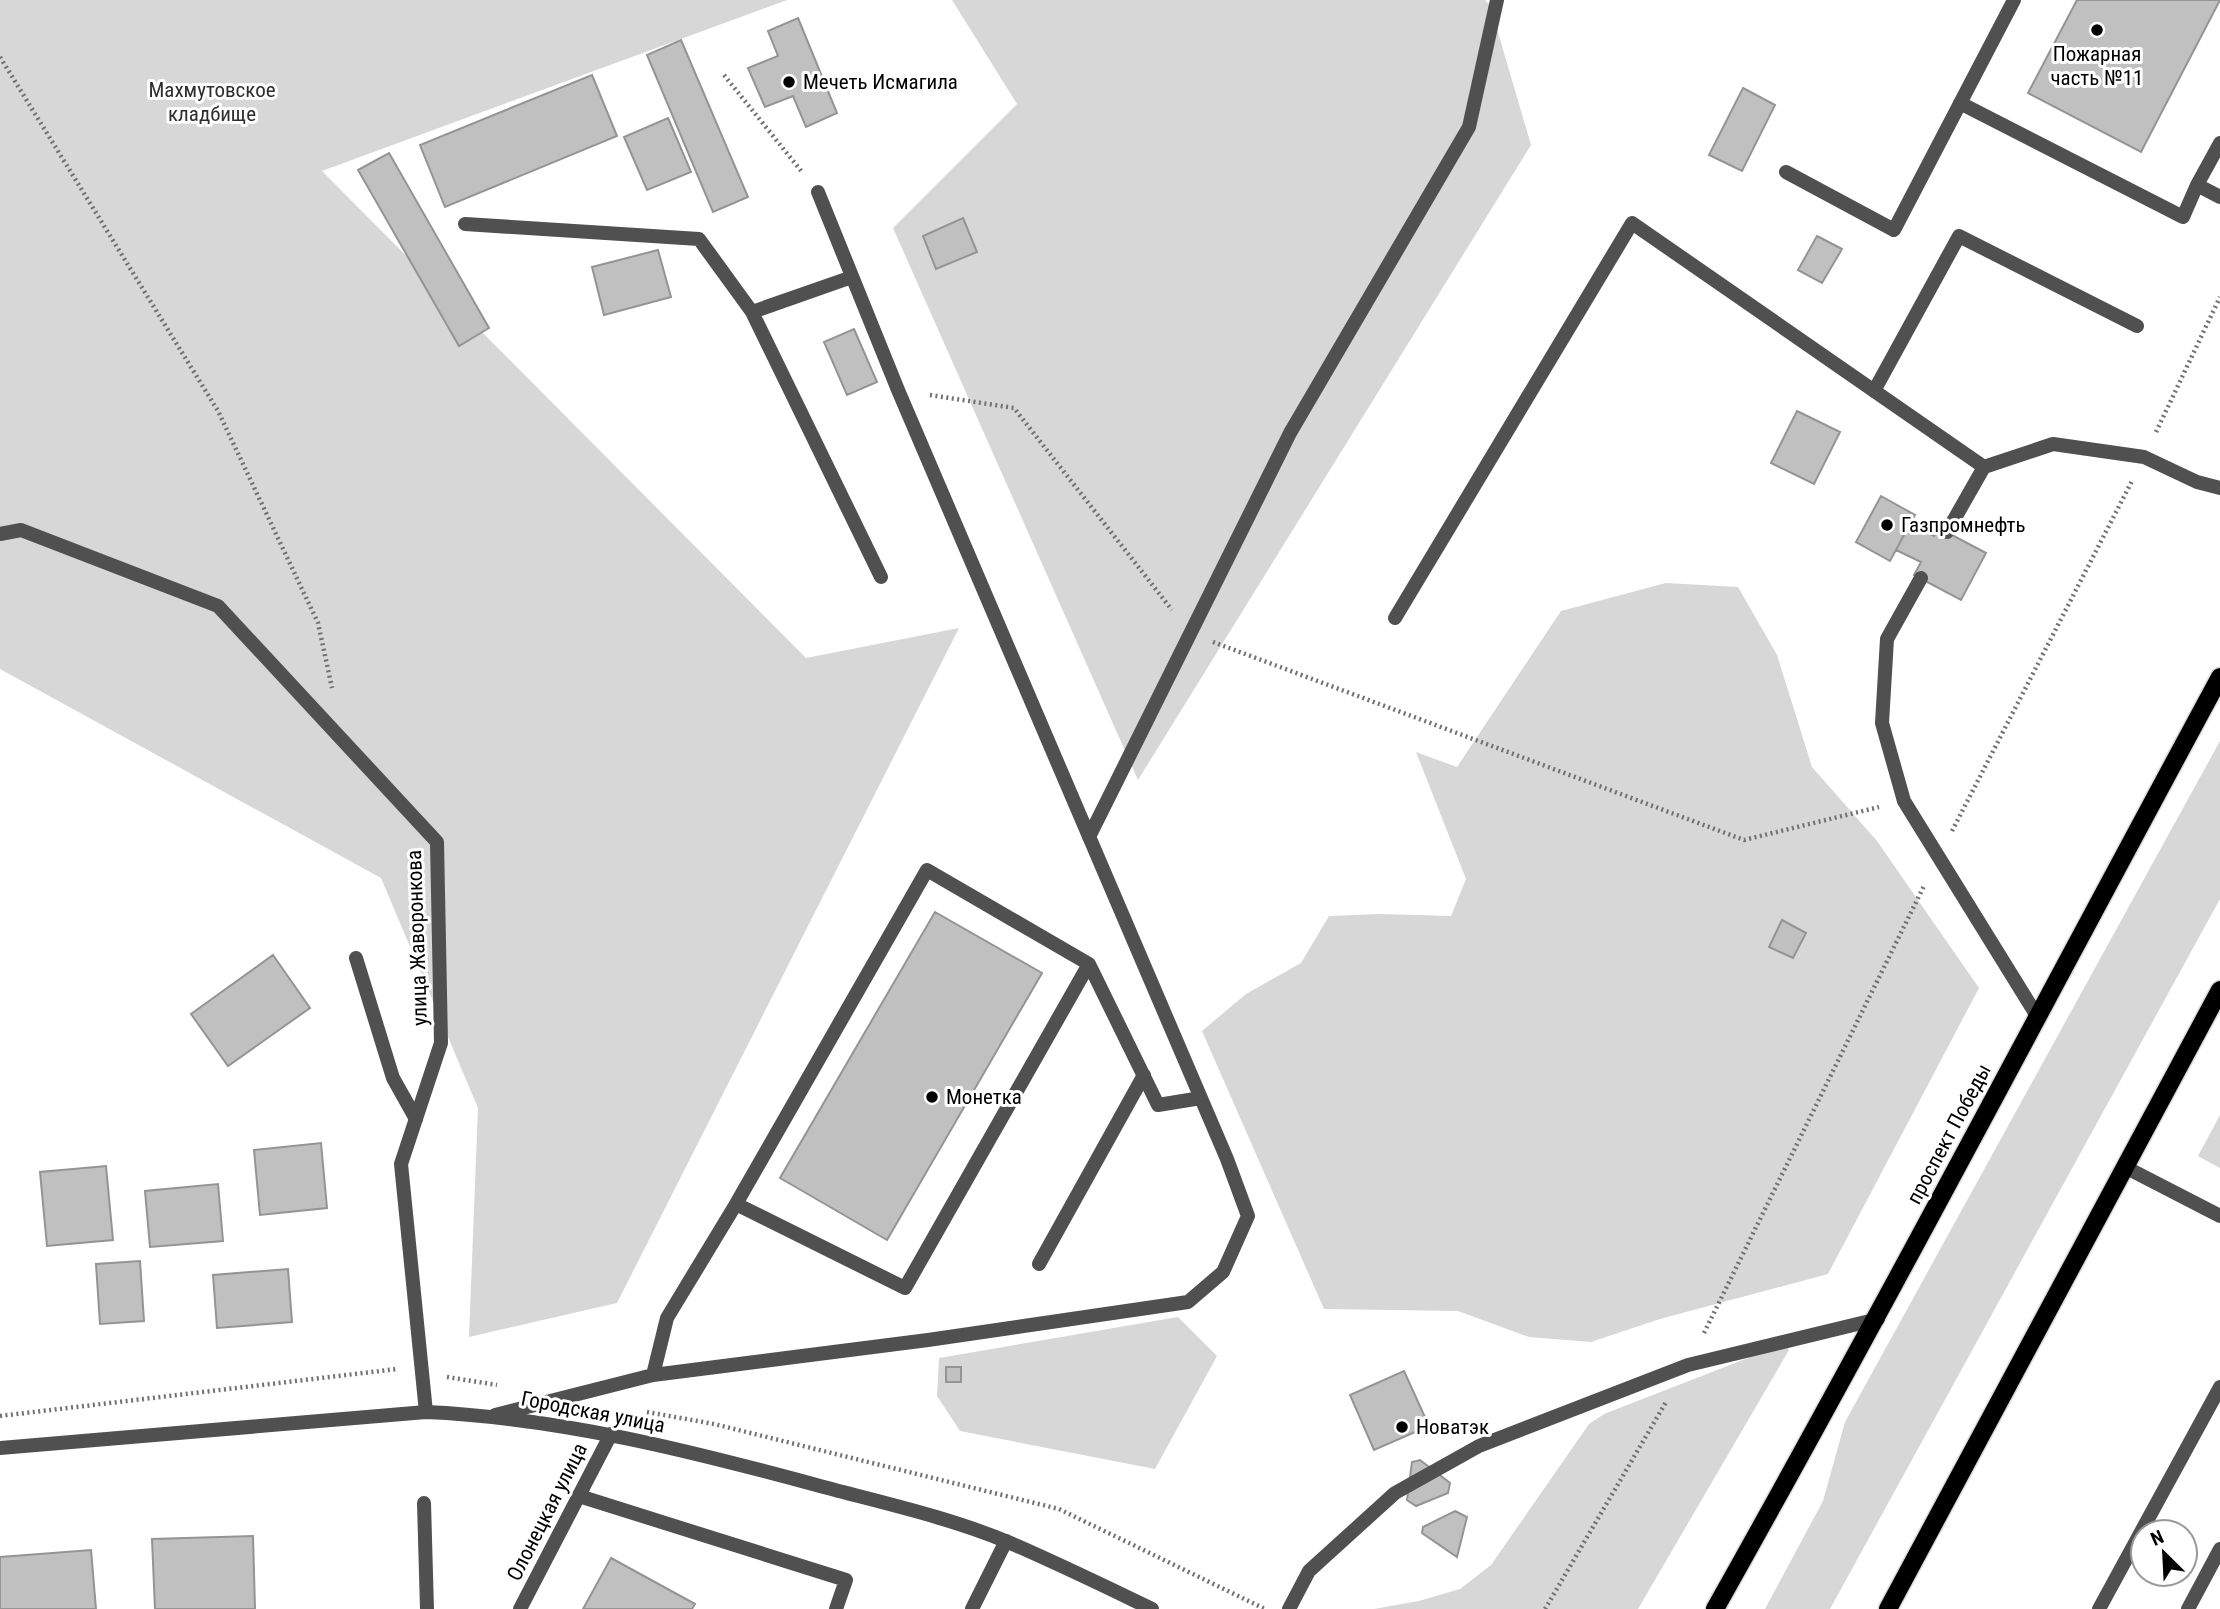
<svg xmlns="http://www.w3.org/2000/svg" width="2220" height="1609" font-family="'Roboto Condensed',sans-serif">
  <style>
    .green { fill: #d7d7d7 }
    .building { fill: #c0c0c0; stroke: #949494; stroke-width: 2 }
    .lines { fill: none; stroke-linecap: round; stroke-linejoin: round }
    .primary-casing { stroke: #dbdbdb; stroke-width: 21 }
    .path { stroke: #727272; stroke-width: 4.5; stroke-dasharray: 2 3.5; stroke-linecap: butt }
    .service { stroke: #505050; stroke-width: 14 }
    .pedestrian { stroke: #505050; stroke-width: 14 }
    .minor { stroke: #505050; stroke-width: 14 }
    .tertiary { stroke: #505050; stroke-width: 14 }
    .primary { stroke: #000; stroke-width: 18 }
    .poi-dot { fill: #000; stroke: #fff; stroke-width: 2.5 }
    .labels { text-anchor: middle; dominant-baseline: central; stroke-width: 6; stroke-linejoin: round; paint-order: stroke }
    .poi-label { font-size: 21px; fill: #000; stroke: #fff; text-anchor: start }
    .park-label { font-size: 21px; fill: #2e2e2e; stroke: #fff }
    .street-label { font-size: 21px; fill: #000; stroke: #fff }
  </style>
  <rect width="100%" height="100%" fill="#fff"/>
  <path class="green" d="M 0,0 L 787,0 L 322,171 L 806,658 L 959,628 L 617,1303 L 469,1337 L 478,1108 L 381,878 L 0,669 Z
    M 952,0 L 1485,0 L 1490,5 L 1531,145 L 1138,780 L 893,228 L 1017,104 Z
    M 1666,583 L 1738,587 L 1777,655 L 1812,767 L 1877,841 L 1979,988 L 1828,1274 L 1660,1319 L 1591,1342 L 1529,1337 L 1458,1311 L 1324,1309 L 1202,1031 L 1246,994 L 1301,963 L 1329,916 L 1379,914 L 1451,916 L 1466,879 L 1416,752 L 1457,767 L 1561,611 Z
    M 2220,741 L 2220,899 L 1830,1609 L 1765,1609 L 1823,1501 L 1845,1422 Z
    M 2220,1115 L 2220,1168 L 2198,1156 Z
    M 1178,1317 L 1217,1356 L 1155,1469 L 960,1431 L 937,1396 L 939,1358 Z
    M 1784,1344 L 1789,1350 L 1638,1609 L 1318,1609 L 1374,1609 L 1419,1601 L 1460,1589 L 1491,1565 L 1589,1424 L 1604,1414 Z"/>
  <path class="building" d="M 2077,0 L 2220,0 L 2141,152 L 2028,93 Z
    M 798,18 L 837,113 L 806,127 L 793,96 L 765,107 L 748,68 L 778,56 L 768,31 Z
    M 681,40 L 748,197 L 713,212 L 647,55 Z
    M 592,75 L 617,136 L 445,207 L 420,145 Z
    M 1743,88 L 1775,105 L 1742,171 L 1709,155 Z
    M 668,118 L 691,172 L 647,190 L 624,137 Z
    M 389,153 L 489,328 L 459,346 L 358,170 Z
    M 963,218 L 977,252 L 936,269 L 923,236 Z
    M 1817,236 L 1842,249 L 1822,283 L 1798,270 Z
    M 658,250 L 671,297 L 604,315 L 592,267 Z
    M 854,329 L 877,382 L 847,395 L 824,342 Z
    M 1797,411 L 1840,432 L 1814,484 L 1771,463 Z
    M 1881,496 L 1915,515 L 1890,561 L 1856,542 Z
    M 1910,523 L 1934,536 L 1939,528 L 1986,553 L 1961,600 L 1914,575 L 1921,562 L 1896,550 Z
    M 935,912 L 1042,973 L 887,1240 L 780,1178 Z
    M 1782,920 L 1806,933 L 1793,958 L 1769,947 Z
    M 273,955 L 310,1008 L 228,1066 L 191,1014 Z
    M 321,1143 L 327,1208 L 260,1215 L 254,1150 Z
    M 106,1166 L 113,1240 L 47,1246 L 40,1172 Z
    M 218,1184 L 223,1241 L 150,1247 L 145,1191 Z
    M 140,1261 L 144,1321 L 100,1324 L 96,1264 Z
    M 288,1269 L 292,1322 L 217,1328 L 213,1275 Z
    M 946,1367 L 961,1367 L 961,1382 L 946,1382 Z
    M 1404,1371 L 1429,1426 L 1374,1450 L 1350,1395 Z
    M 1420,1460 L 1450,1483 L 1448,1493 L 1416,1506 L 1407,1500 L 1412,1462 Z
    M 1455,1511 L 1467,1517 L 1457,1557 L 1422,1533 L 1423,1527 Z
    M 253,1536 L 255,1609 L 155,1609 L 152,1539 Z
    M 91,1550 L 96,1609 L 0,1609 L 0,1557 Z
    M 611,1558 L 695,1604 L 692,1609 L 583,1609 Z"/>
  <g class="lines">
    <g class="primary-casing">
      <path id="primary" d="M 1715,1609 C 1888,1301 2052,988 2220,677
        M 1888,1609 L 2220,990"/>
    </g>
    <path class="path" d="M 0,57 L 218,411 L 318,623 L 332,688
      M 724,75 L 802,172
      M 930,395 L 1014,408 L 1172,610
      M 2156,432 L 2220,297
      M 1213,642 L 1744,840 L 1879,807
      M 1952,831 L 2132,481
      M 1704,1333 L 1924,886
      M 447,1377 L 497,1385
      M 647,1412 L 714,1424 L 1059,1509 L 1265,1609
      M 0,1416 L 397,1369
      M 1545,1609 L 1666,1402"/>
    <path class="service" d="M 1960,103 L 2183,217 L 2197,185
      M 2220,143 L 2197,185 L 2220,197
      M 1786,172 L 1894,230 L 2014,0
      M 465,224 L 699,239 L 752,312 L 881,577
      M 752,312 L 852,277
      M 1874,391 L 1959,236 L 2137,326
      M 1947,532 L 1984,467 L 2053,444 L 2144,457 L 2197,482 L 2220,488
      M 1921,578 L 1887,639 L 1882,723 L 1904,801 L 2037,1016
      M 1395,618 L 1632,223 L 1984,467
      M 1089,837 L 1290,433 L 1469,127 L 1497,0
      M 356,958 L 393,1078 L 416,1119
      M 2125,1167 L 2220,1216
      M 736,1204 L 905,1288 L 1089,964
      M 1039,1264 L 1144,1075
      M 653,1375 L 667,1318 L 736,1204 L 927,870 L 1089,964 L 1158,1105 L 1201,1098
      M 495,1415 L 653,1375 L 928,1340 L 1188,1302 L 1223,1272 L 1248,1216 L 1227,1159 L 898,390 L 818,192
      M 579,1496 L 846,1580 L 836,1609
      M 424,1503 L 427,1609
      M 972,1609 L 1006,1541
      M 1289,1609 L 1309,1571 L 1395,1493 L 1479,1446 L 1688,1365 L 1878,1319
      M 2188,1609 L 2220,1549"/>
    <path class="pedestrian" d="M 2099,1609 L 2220,1387"/>
    <path class="minor" d="M 0,534 L 21,530 L 218,606 L 437,842 L 441,1043 L 401,1164 L 426,1412
      M 520,1609 L 611,1434"/>
    <path class="tertiary" d="M 0,1448 L 426,1412 C 561,1418 691,1451 820,1486 C 883,1503 948,1517 1008,1542 C 1057,1563 1104,1586 1152,1609"/>
    <use href="#primary" class="primary"/>
  </g>
  <g class="poi-dot">
    <circle cx="2097" cy="30" r="7"/>
    <circle cx="789" cy="82" r="7"/>
    <circle cx="1887" cy="525" r="7"/>
    <circle cx="932" cy="1097" r="7"/>
    <circle cx="1402" cy="1427" r="7"/>
  </g>
  <g class="labels">
    <g class="poi-label">
      <text x="2097" y="54" text-anchor="middle">Пожарная<tspan x="2097" dy="24">часть №11</tspan></text>
      <text x="803" y="82">Мечеть Исмагила</text>
      <text x="1901" y="525">Газпромнефть</text>
      <text x="946" y="1097">Монетка</text>
      <text x="1416" y="1427">Новатэк</text>
    </g>
    <g class="park-label">
      <text x="212" y="90">Махмутовское<tspan x="212" dy="24">кладбище</tspan></text>
    </g>
    <g class="street-label">
      <text transform="translate(417 938) rotate(-92)">улица Жаворонкова</text>
      <text transform="translate(1949 1134) rotate(-62)">проспект Победы</text>
      <text transform="translate(593 1412) rotate(11)">Городская улица</text>
      <text transform="translate(547 1512) rotate(-63)">Олонецкая улица</text>
    </g>
  </g>
  <g transform="translate(2164 1553) rotate(336)"><circle r="33" fill="#ffffff" stroke="#999999" stroke-width="2"/>
  <path d="M0-5L12 26L0 18L-12 26Z" fill="#000000"/>
  <text y="-10" font-size="19" font-weight="bold" text-anchor="middle" fill="#000000">N</text>
  </g>
</svg>
